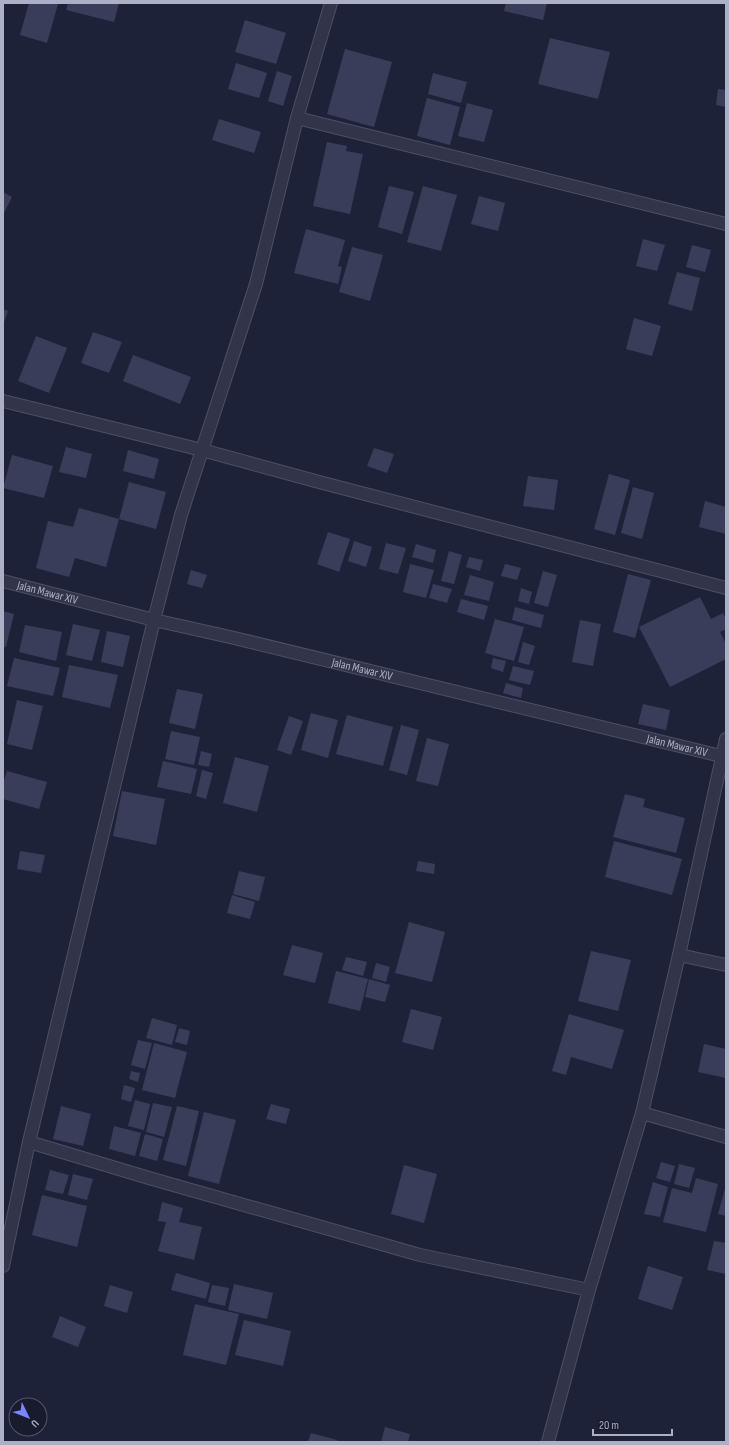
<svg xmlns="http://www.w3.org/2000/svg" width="729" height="1445" font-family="'Sofia Sans Condensed',sans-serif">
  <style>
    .building { fill: #3a3d59 }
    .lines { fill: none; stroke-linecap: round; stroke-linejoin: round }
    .service-casing { stroke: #4d4f64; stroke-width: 14 }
    .minor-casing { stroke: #4d4f64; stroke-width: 14 }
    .service { stroke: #323549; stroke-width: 12 }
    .minor { stroke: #323549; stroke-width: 12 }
    .labels { text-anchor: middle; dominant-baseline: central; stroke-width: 3.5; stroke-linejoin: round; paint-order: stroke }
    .street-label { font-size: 12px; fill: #acafc6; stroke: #181a2e }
  </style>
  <rect width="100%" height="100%" fill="#1e2239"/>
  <path class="building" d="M 29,3 L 58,4 L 47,43 L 20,35 Z
    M 68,3 L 119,3 L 114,22 L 66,10 Z
    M 506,3 L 547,3 L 543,20 L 504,11 Z
    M 245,20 L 286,33 L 276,64 L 235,52 Z
    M 550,38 L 610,52 L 598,99 L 538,84 Z
    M 345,49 L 392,62 L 374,127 L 327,114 Z
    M 236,63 L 267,73 L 259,98 L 228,89 Z
    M 277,71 L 292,76 L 283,106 L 268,101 Z
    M 433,73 L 467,82 L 461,103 L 428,94 Z
    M 718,89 L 726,90 L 726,107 L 716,105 Z
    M 427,98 L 460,107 L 450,145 L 417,136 Z
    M 467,103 L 493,110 L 484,142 L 458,136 Z
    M 219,119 L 261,132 L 254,153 L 212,140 Z
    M 327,142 L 347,146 L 346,151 L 363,154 L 350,214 L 313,206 Z
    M 389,186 L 414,192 L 402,234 L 378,227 Z
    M 423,186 L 457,195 L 441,251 L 407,242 Z
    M 3,192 L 12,197 L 3,215 Z
    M 479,196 L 505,203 L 498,231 L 471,224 Z
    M 306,229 L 345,240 L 338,266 L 342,267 L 338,284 L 294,273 Z
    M 643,239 L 665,245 L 657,271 L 636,266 Z
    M 692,245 L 711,250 L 705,272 L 686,267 Z
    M 352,247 L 383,255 L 370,301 L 339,292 Z
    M 677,272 L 700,278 L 692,311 L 668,304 Z
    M 3,309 L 8,311 L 3,325 Z
    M 634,318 L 661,326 L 652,356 L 626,349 Z
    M 93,332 L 122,342 L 109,373 L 81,363 Z
    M 36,336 L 67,348 L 49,393 L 18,381 Z
    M 133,355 L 191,377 L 180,404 L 123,381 Z
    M 66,447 L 92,454 L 86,478 L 59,472 Z
    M 374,448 L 394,454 L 387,473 L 367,466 Z
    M 128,450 L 159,459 L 154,479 L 123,471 Z
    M 12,455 L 53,466 L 44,498 L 3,488 Z
    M 609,474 L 630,480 L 615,535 L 594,529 Z
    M 528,476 L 558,480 L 554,510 L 523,506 Z
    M 129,482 L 166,492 L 156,529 L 119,519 Z
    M 633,487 L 654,493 L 642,539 L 621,533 Z
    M 705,501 L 726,507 L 726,534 L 699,527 Z
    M 79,508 L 119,519 L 106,567 L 75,558 L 69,577 L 36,568 L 48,521 L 73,527 Z
    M 328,532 L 350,539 L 339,572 L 317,564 Z
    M 354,541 L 372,547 L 366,567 L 348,561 Z
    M 386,543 L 406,548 L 398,574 L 379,569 Z
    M 416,544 L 436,550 L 433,563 L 412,557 Z
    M 449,551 L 462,555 L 454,584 L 441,581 Z
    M 469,557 L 483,560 L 480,571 L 466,567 Z
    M 410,564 L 434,570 L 426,598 L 403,592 Z
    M 505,564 L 521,568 L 517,580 L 501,576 Z
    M 191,570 L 207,575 L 202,588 L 187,584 Z
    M 543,571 L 557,575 L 548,607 L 534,603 Z
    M 628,574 L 651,580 L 635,638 L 613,632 Z
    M 470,575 L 494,582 L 489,601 L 464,595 Z
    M 433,584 L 452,589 L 447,603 L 429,598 Z
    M 521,588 L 532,592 L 529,604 L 518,601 Z
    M 700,597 L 711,619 L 723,613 L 726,619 L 726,629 L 720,632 L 726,644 L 726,659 L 670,687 L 639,627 Z
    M 461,599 L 488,606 L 484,620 L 457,612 Z
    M 515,607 L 544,615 L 541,628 L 512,620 Z
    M 3,611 L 14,614 L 6,647 L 3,647 Z
    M 495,619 L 524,627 L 514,661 L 485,653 Z
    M 580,620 L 601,624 L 593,666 L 572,662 Z
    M 73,624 L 100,630 L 92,661 L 66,655 Z
    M 25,625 L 62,632 L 56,661 L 19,652 Z
    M 107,631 L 130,636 L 123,667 L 101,662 Z
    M 523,642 L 535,646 L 529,665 L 518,662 Z
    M 14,658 L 60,668 L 53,696 L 7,686 Z
    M 493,658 L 506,661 L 503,672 L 491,668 Z
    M 69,665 L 118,675 L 110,708 L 62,697 Z
    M 513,666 L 534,671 L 530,685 L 509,680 Z
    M 506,683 L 523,688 L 521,698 L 503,693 Z
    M 177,689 L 203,694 L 195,729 L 169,723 Z
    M 17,700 L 43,706 L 32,750 L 7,744 Z
    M 643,704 L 670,710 L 666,730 L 638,724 Z
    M 311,713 L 338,720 L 328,758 L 301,750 Z
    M 347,715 L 393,727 L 383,766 L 336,754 Z
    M 289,716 L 303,721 L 291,755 L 277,750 Z
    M 401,725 L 419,730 L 407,775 L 389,770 Z
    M 171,731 L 200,737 L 194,765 L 165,759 Z
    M 427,738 L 449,744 L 438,786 L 416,781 Z
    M 201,751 L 212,754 L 209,767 L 198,765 Z
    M 235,757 L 269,766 L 257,812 L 223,803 Z
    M 163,761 L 197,769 L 191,794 L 157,787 Z
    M 202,770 L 213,773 L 206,799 L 196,796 Z
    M 7,771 L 47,782 L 39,809 L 3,799 L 3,784 Z
    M 122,791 L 165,799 L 156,845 L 113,836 Z
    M 625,794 L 645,799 L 643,807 L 685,818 L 676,853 L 613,837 Z
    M 614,841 L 682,859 L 672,895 L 605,877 Z
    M 20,851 L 45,855 L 41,873 L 17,869 Z
    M 418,861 L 435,864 L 434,874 L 416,871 Z
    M 239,871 L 265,877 L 259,901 L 233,894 Z
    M 232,895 L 255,902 L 250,919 L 227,913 Z
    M 409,922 L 445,932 L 432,982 L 395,973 Z
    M 292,945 L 323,953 L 315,983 L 283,975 Z
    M 591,951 L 631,960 L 618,1011 L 578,1001 Z
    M 346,957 L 367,962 L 363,976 L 342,970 Z
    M 376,963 L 390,967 L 386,982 L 372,978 Z
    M 336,971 L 368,979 L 360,1011 L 328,1003 Z
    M 369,979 L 390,985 L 385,1002 L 365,997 Z
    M 411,1009 L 442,1017 L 433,1050 L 402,1042 Z
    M 569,1014 L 624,1030 L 612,1069 L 571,1057 L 566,1075 L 552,1071 Z
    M 152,1018 L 177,1025 L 172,1045 L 146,1038 Z
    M 179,1028 L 190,1031 L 187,1045 L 175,1042 Z
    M 138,1040 L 152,1043 L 145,1069 L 131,1065 Z
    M 154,1043 L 187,1052 L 175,1098 L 142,1090 Z
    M 704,1044 L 726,1049 L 726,1078 L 698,1072 Z
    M 131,1071 L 140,1073 L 138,1082 L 129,1079 Z
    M 124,1085 L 135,1088 L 131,1102 L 121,1099 Z
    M 135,1100 L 150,1104 L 144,1130 L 128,1126 Z
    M 153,1103 L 172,1107 L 164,1137 L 146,1132 Z
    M 271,1104 L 290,1109 L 286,1124 L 266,1119 Z
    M 61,1106 L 91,1114 L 83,1146 L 53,1139 Z
    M 177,1106 L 199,1111 L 186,1166 L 163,1160 Z
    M 204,1112 L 236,1120 L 219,1184 L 188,1176 Z
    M 114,1126 L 141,1133 L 135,1156 L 109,1149 Z
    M 145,1134 L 163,1139 L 157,1161 L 139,1156 Z
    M 661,1162 L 675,1166 L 670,1182 L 656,1178 Z
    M 679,1164 L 695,1168 L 689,1188 L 674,1184 Z
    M 404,1165 L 437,1174 L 424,1223 L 391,1214 Z
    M 50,1170 L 69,1175 L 63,1194 L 45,1190 Z
    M 73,1174 L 93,1179 L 87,1200 L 68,1195 Z
    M 696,1178 L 718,1184 L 706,1232 L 663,1222 L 672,1188 L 692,1193 Z
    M 653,1182 L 668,1187 L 660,1217 L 644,1214 Z
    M 726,1185 L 726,1216 L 718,1214 Z
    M 42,1195 L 87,1206 L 77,1247 L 32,1235 Z
    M 162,1202 L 183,1208 L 179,1222 L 202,1227 L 194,1260 L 158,1251 L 166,1222 L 158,1221 Z
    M 714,1241 L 726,1243 L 726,1274 L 707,1270 Z
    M 648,1266 L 683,1277 L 672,1310 L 638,1299 Z
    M 176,1273 L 210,1283 L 206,1299 L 171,1290 Z
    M 234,1284 L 273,1293 L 267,1319 L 228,1310 Z
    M 110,1285 L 133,1292 L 127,1313 L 104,1306 Z
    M 212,1285 L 229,1288 L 225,1306 L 208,1302 Z
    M 195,1304 L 239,1314 L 226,1365 L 183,1355 Z
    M 60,1316 L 86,1327 L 78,1347 L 52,1337 Z
    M 244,1320 L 291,1331 L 283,1366 L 235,1355 Z
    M 385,1427 L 410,1434 L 408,1442 L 381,1442 Z
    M 311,1433 L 337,1440 L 336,1442 L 308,1442 Z"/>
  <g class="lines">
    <g class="service-casing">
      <path id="service" d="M 29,1142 L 149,1178 L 420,1255 L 589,1290
        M 548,1442 L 589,1290 L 642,1113"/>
    </g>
    <g class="minor-casing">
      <g id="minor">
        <path d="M 297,118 L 726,224"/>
        <path d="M 3,401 L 202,450 L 319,482 L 726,588"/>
        <path id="s1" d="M 3,581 L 154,620 L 230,637 L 721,756"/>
        <path d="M 726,739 L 679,955 L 642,1113 L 726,1137"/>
        <path d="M 679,955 L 726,965"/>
        <path d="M 3,1266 L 29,1142 L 154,620 L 181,515 L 256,284 L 297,118 L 331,3"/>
      </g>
    </g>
    <use href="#service" class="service"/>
    <use href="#minor" class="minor"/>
  </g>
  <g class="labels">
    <g class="street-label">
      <text stroke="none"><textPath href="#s1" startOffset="46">Jalan Mawar XIV</textPath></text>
      <text stroke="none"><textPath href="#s1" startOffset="370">Jalan Mawar XIV</textPath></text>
      <text stroke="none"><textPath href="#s1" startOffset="694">Jalan Mawar XIV</textPath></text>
    </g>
  </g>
  <rect width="729" height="1445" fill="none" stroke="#acafc6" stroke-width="8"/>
  <g transform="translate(28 1417) rotate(133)"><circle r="19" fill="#181a2e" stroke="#53566b"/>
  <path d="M0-3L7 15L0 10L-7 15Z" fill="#7886ff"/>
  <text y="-6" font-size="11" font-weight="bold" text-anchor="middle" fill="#acafc6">U</text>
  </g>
  <path d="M593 1429v6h79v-6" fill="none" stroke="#acafc6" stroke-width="2"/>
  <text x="599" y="1429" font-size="12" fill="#acafc6" stroke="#181a2e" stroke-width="3" paint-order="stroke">20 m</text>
</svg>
